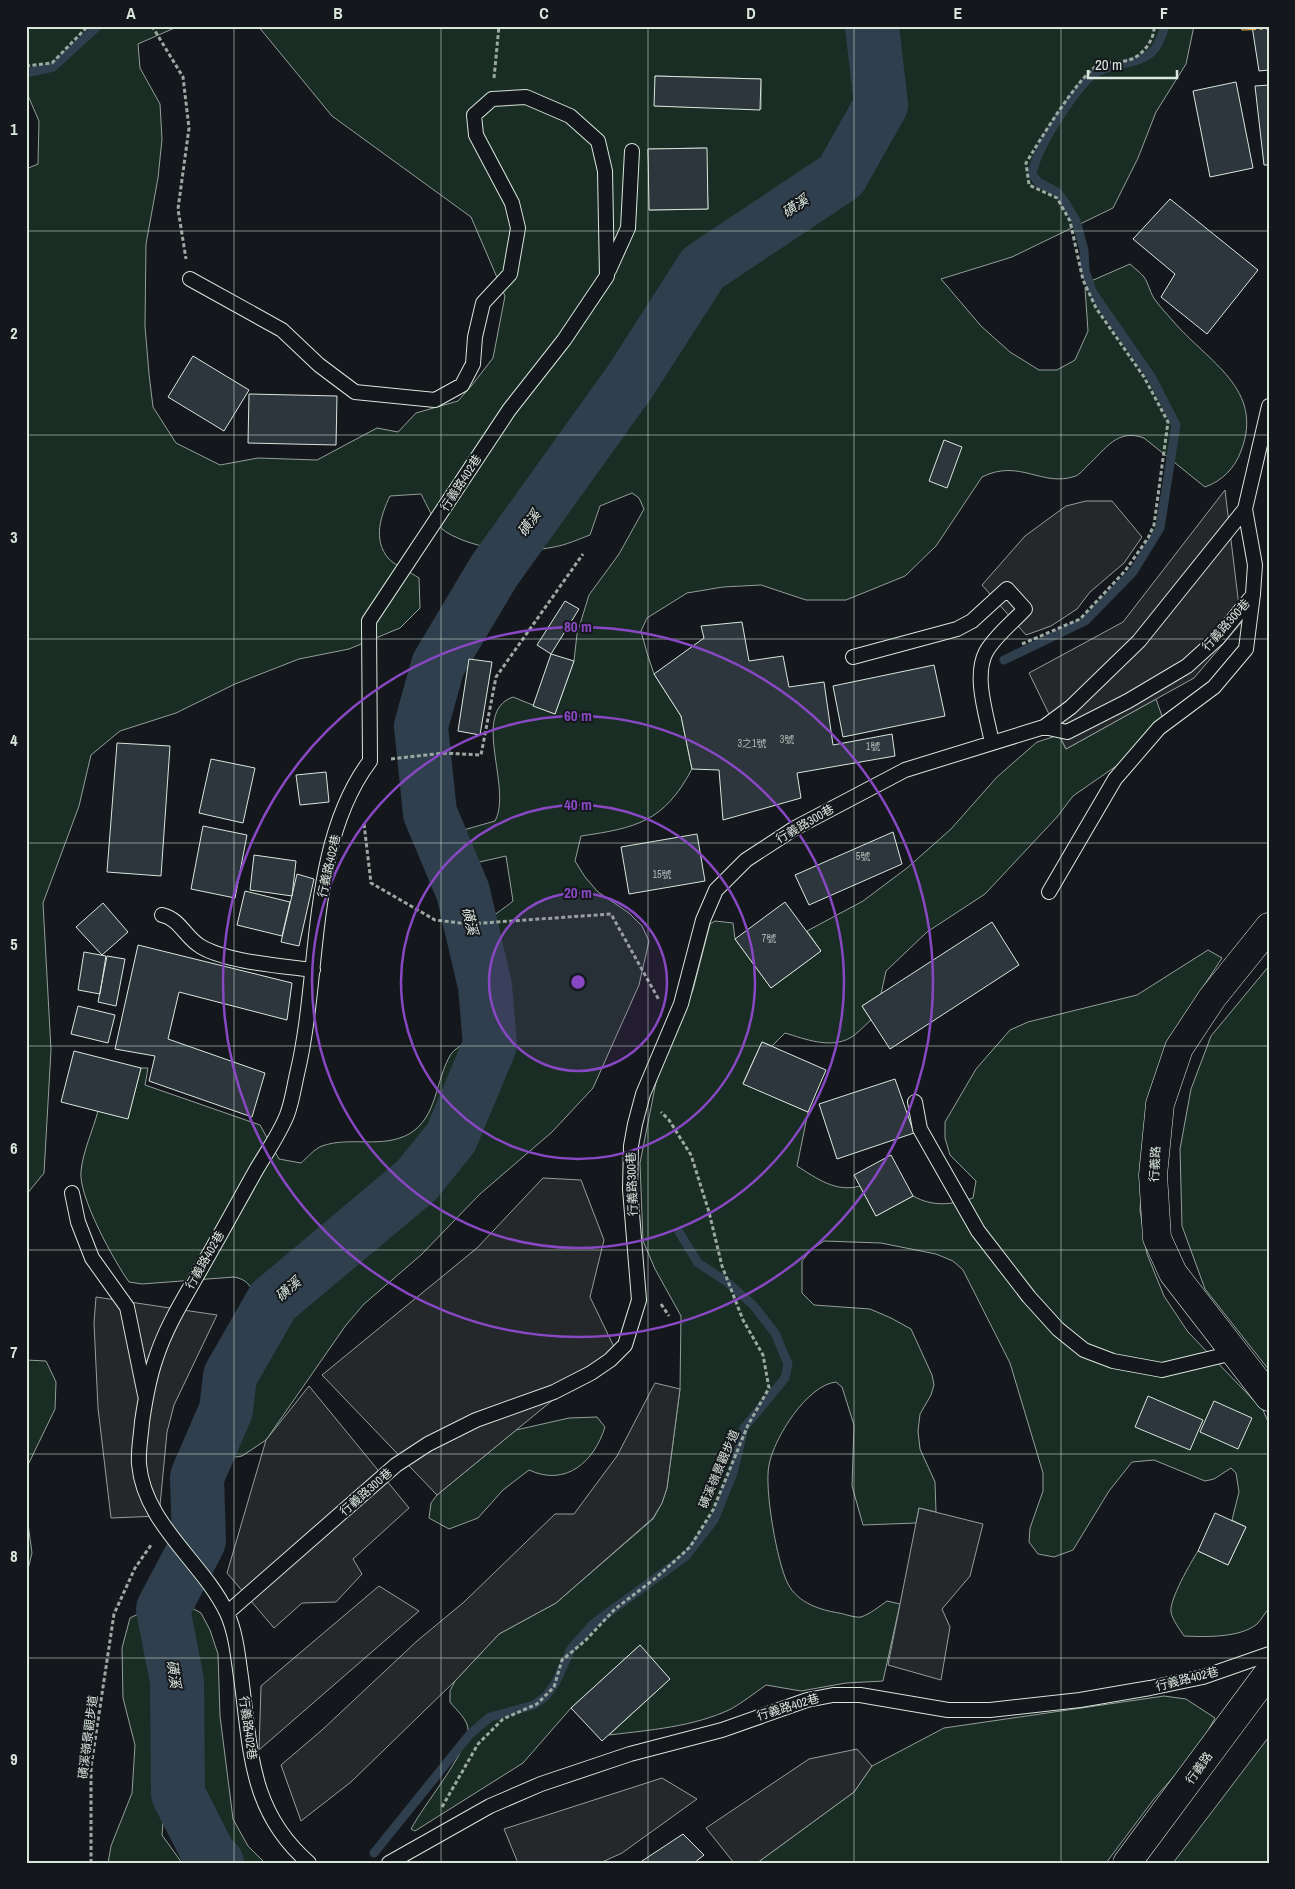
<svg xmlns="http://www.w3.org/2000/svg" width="1295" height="1889" font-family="'Archivo Narrow','Noto Sans TC',sans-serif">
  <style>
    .green { fill: #1a2d24; stroke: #939e99; fill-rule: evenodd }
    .parking { fill: #24282b; stroke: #939e99 }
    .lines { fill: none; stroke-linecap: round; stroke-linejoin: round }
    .stream { stroke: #2f3f4d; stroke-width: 9 }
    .river { stroke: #2f3f4d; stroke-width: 54 }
    .building { fill: #2c363c; stroke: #d8e6dc }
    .service-casing { stroke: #d8e6dc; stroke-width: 16 }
    .tertiary-casing { stroke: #d8e6dc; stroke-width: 29 }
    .path { stroke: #9da8a2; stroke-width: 3; stroke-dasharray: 4 2.5; stroke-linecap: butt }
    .service { stroke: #14181c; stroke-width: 14 }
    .tertiary { stroke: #14181c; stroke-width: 28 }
    .power { stroke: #ffb74d; stroke-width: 1; stroke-dasharray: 18 4 2.5 4; stroke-linecap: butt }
    .grid { fill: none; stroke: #d8e6dc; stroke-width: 1; stroke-opacity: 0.55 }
    .ring { fill: none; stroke: #8948c3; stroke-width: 2.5 }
    .labels { text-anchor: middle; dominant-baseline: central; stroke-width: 4; stroke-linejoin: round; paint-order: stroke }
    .number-label { font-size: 10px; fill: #adbab4 }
    .street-label { font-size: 12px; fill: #d8e6dc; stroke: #14181c }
    .water-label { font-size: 14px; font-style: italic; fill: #d8e6dc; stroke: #14181c }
    .centre { fill: #8948c3; stroke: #14181c; stroke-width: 2.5 }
    .ring-label { font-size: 15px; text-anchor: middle; font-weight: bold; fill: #8948c3; stroke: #14181c; stroke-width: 4; stroke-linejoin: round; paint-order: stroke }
    .neatline { fill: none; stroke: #d8e6dc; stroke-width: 2 }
    .grid-label { font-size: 16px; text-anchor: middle; font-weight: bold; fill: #d8e6dc }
  </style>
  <rect width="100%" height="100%" fill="#14181c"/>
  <path class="green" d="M 26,26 L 179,26 L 138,44 L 140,68 L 160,104 L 162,139 L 158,178 L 146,244 L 145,326 L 149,374 L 153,407 L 176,443 L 220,465 L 258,458 L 317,460 L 377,428 L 398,432 L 416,413 L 458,401 L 472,385 L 493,358 L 505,296 L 471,217 L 332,116 L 258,26 L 1194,26 L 1186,64 L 1156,112 L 1138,158 L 1113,208 L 1012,257 L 941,279 L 981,326 L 1010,352 L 1039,370 L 1057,370 L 1075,360 L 1088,331 L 1085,288 L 1091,281 L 1130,264 C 1134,268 1140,272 1144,277 C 1149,284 1150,294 1156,301 C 1161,308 1167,314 1173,321 C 1208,362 1265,389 1241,451 C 1235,468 1222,481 1205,487 L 1144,438 C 1117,428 1106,449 1087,466 C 1084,469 1080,474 1076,476 C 1042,488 1020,458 982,477 L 936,546 L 905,576 L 846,600 L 806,600 L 761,585 L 723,587 L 687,593 L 647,618 L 641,631 L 647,653 L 654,674 L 681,716 L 692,769 C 664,822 636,828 581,836 L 575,861 L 585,877 L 598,892 L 629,913 L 642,926 L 649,941 L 639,985 L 593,1088 L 552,1132 L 480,1194 L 421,1255 L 364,1304 L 346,1325 L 266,1440 L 242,1456 L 236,1457 L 228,1454 L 216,1445 L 235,1335 L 240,1320 L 254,1294 C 250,1284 245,1279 234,1277 L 142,1284 L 129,1282 C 114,1261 78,1196 81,1171 C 83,1151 93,1130 98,1111 L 128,1118 L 141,1068 L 148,1068 L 145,1085 L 260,1125 L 279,1159 L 301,1163 C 308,1157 314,1149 322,1146 C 350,1136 382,1149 409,1134 C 438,1117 435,1080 451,1054 C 456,1047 469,1042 475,1035 C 478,1001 463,961 481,929 C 487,918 504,909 513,901 L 506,856 L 453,868 L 446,863 L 437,848 L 439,837 L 495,821 C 513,788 470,712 513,697 L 555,714 L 574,661 L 577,634 L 589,595 L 619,554 L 644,509 L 639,498 L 632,493 L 600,506 L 590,535 C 579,539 566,545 554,547 C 520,554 476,550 446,532 C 435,525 427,505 421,494 L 390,496 C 381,515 372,540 389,559 C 396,566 410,572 419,578 L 420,608 L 400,628 L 349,649 L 299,659 L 235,684 L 176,713 L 120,731 L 91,755 L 79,806 L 43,903 L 51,1050 L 44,1173 L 26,1195 L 26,169 L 38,164 L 39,121 L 26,91 ZM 655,76 L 761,79 L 761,109 L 655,106 ZM 706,148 L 708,209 L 650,210 L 648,149 Z
    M 1156,699 L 1163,719 L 1122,762 L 1073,796 L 1057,817 L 985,894 L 927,932 L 886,971 L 881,994 L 862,1006 L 871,1020 C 864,1026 857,1034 850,1038 C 830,1049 805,1039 785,1033 L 772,1046 L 762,1042 L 743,1083 L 808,1112 L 797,1166 C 816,1178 836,1193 860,1186 L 876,1216 L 913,1196 C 933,1207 951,1205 973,1198 L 976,1181 L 950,1155 L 945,1138 L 945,1122 L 976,1069 L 1010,1030 L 1028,1022 L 1137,995 L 1208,950 L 1222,958 L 1203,987 L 1148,1106 L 1140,1210 L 1147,1254 L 1164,1296 L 1188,1332 L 1263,1410 L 1269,1424 L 1269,1608 C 1265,1613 1261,1620 1257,1624 C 1240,1638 1205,1637 1184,1636 C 1179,1628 1173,1621 1171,1612 C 1169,1600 1191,1562 1198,1551 L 1228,1565 L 1246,1527 L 1232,1520 L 1239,1492 L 1236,1473 L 1231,1468 L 1214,1479 L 1205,1481 L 1154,1460 L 1132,1462 L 1109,1491 L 1073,1550 L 1054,1557 L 1038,1554 L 1029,1542 L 1030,1528 L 1043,1491 L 1043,1473 L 1010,1363 L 963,1270 L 953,1261 L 936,1254 L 881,1243 L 824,1241 L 811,1250 L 802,1261 L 802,1293 L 814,1305 L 870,1309 L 891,1318 L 911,1329 L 932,1375 L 934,1385 L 931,1395 L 920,1414 L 918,1431 L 920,1449 L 935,1482 L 936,1512 L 919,1508 L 916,1523 L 863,1525 L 852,1486 L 854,1425 L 842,1387 L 836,1382 C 807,1385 774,1438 769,1465 C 764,1488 777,1563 788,1584 C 798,1603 820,1610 839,1613 C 845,1614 855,1618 861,1617 C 870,1614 880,1606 887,1601 L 900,1604 L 883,1681 L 846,1683 L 801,1691 L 766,1685 C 755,1693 743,1702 731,1709 C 693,1727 650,1730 609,1735 L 670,1679 L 639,1646 L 571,1708 L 523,1763 L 415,1831 L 411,1829 C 424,1804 465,1756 468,1731 C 469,1720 456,1710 450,1702 L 450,1691 L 455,1681 L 499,1634 L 556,1603 L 653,1519 L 662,1503 L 667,1488 L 680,1389 L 681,1316 L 655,1269 L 643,1241 L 640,1163 L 657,1077 L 693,990 L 710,924 L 715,921 L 733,923 L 735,939 L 771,988 L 821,951 L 807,931 L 863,901 L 907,868 L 951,829 L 997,777 L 1037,742 L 1059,735 L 1066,749 Z
    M 1269,966 L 1269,1370 L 1205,1289 L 1182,1226 L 1180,1149 L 1191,1089 L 1211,1036 Z
    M 26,1360 L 46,1361 L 56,1382 L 55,1409 L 27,1467 L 26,1505 Z
    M 597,1417 L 605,1427 C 594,1462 566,1487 529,1470 L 503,1490 L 478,1518 L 449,1529 L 429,1518 L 431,1503 L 437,1495 L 516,1430 L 569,1418 Z
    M 26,1509 L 32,1553 L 26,1577 Z
    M 192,1608 L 201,1613 L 210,1630 L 218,1654 L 220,1716 L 233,1819 L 248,1846 L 265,1863 L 209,1863 L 166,1788 L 162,1835 L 182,1863 L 108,1863 L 111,1846 L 132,1793 L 135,1745 L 123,1698 L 122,1648 L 130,1618 L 140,1613 L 158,1664 L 171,1709 C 174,1697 179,1683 180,1670 C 183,1648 171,1623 192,1608 Z
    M 1164,1696 L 1186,1699 L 1215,1718 L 1198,1749 L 1154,1799 L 1106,1863 L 757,1863 L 854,1792 L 872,1766 L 944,1728 Z
    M 1268,1738 L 1269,1863 L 1173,1863 Z"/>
  <path class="parking" d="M 1225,490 L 1241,623 L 1194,678 L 1066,749 L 1029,673 L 1123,622 Z
    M 1086,501 L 1112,501 L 1142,537 L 1124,563 L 1090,592 L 1077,609 L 1051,626 L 1026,635 L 982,585 L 1025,536 L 1066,506 Z
    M 543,1178 L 581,1180 L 604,1240 L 590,1297 L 615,1349 L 437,1495 L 322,1375 L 477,1248 Z
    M 96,1297 L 217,1315 L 174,1405 L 167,1432 L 159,1516 L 111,1518 L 98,1408 L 94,1323 Z
    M 655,1383 L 680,1389 L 667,1488 L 662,1503 L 653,1518 L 556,1603 L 499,1634 L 455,1681 L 351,1782 L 301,1821 L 281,1765 L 322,1730 L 417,1641 L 464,1602 L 555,1514 L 574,1514 L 617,1456 Z
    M 309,1386 L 409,1508 L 353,1559 L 362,1574 L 336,1602 L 302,1603 L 274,1628 L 227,1573 L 266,1440 Z
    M 919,1508 L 983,1524 L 970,1576 L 942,1609 L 950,1627 L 941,1680 L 888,1665 Z
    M 379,1586 L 419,1611 L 259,1750 L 261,1686 Z
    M 857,1749 L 872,1766 L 854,1792 L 757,1863 L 734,1863 L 706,1828 L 809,1759 Z
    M 662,1778 L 697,1799 L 622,1853 L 600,1863 L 518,1863 L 504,1829 Z"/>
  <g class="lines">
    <path class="stream" d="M 26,73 L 53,67 L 98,26
      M 1004,660 L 1085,621 L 1133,572 L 1160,528 L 1176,425 L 1152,378 L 1093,293 L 1085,271 L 1084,250 L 1076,221 L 1066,204 L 1057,192 L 1038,182 L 1032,174 C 1037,147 1069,99 1088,79 C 1109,57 1150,72 1161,37 C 1163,33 1164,31 1163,26
      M 374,1853 L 470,1734 L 490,1717 L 534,1705 L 546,1696 L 556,1682 L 571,1649 L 593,1624 L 686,1556 L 714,1520 L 733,1473 L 744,1428 L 785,1378 L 788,1364 L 775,1333 L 753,1305 L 727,1282 L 698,1263 L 679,1232"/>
    <path class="river" d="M 217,1863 L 210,1857 L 178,1794 L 177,1681 L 163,1609 L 199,1541 L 197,1477 L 226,1410 L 230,1376 L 273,1301 L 416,1181 L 451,1138 L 490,1045 L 485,986 L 463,892 L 430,813 L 421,726 L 438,665 L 494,571 L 631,380 L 703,268 L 841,176 L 881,105 L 872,26"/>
  </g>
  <path class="building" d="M 1252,26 L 1269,26 L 1269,70 L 1259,71 Z
    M 655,76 L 761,79 L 760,110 L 654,106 Z
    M 1236,82 L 1253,168 L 1210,177 L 1193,91 Z
    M 1269,85 L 1269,165 L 1264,165 L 1255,86 Z
    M 707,148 L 708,209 L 649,210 L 648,149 Z
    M 1170,199 L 1258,270 L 1207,334 L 1161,297 L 1175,274 L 1133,239 Z
    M 193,356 L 249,390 L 224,431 L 168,397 Z
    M 249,394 L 337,396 L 336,445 L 248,443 Z
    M 944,440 L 962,447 L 947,488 L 929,481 Z
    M 565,601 L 579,609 L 551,654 L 537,645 Z
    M 742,622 L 749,661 L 783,656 L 789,687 L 824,682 L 833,745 L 892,734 L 895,756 L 797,773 L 801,798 L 723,820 L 719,770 L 692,769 L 681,716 L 654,674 L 704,638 L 701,626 Z
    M 551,654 L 574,661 L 555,714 L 533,706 Z
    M 469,659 L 492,662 L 480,735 L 458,731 Z
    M 934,665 L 945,716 L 843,737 L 833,686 Z
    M 117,743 L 170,746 L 161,876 L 107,872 Z
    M 211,759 L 255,768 L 243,823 L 199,813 Z
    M 326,772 L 329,802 L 300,805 L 296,775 Z
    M 203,826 L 247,835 L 235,898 L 191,889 Z
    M 893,832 L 902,864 L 809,905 L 795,875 Z
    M 697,834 L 705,881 L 629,894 L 621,847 Z
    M 254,855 L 296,861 L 292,896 L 250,890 Z
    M 297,874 L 314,879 L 299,946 L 281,942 Z
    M 245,891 L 290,902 L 282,936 L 237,925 Z
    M 785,902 L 821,951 L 771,988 L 735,939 Z
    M 103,903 L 128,932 L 102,955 L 76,927 Z
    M 992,922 L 1019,965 L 890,1049 L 862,1006 Z
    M 138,945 L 292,983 L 287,1020 L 179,992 L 168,1039 L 265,1073 L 252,1117 L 149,1081 L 155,1056 L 115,1049 Z
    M 84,952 L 106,956 L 100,994 L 78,990 Z
    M 107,956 L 125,959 L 116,1006 L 98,1002 Z
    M 78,1006 L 115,1015 L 108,1043 L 71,1034 Z
    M 762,1042 L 826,1070 L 808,1112 L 743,1084 Z
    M 74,1051 L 141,1068 L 128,1119 L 61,1102 Z
    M 895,1079 L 914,1133 L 837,1159 L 819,1104 Z
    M 891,1155 L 913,1196 L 876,1216 L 854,1175 Z
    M 1148,1396 L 1203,1420 L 1190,1450 L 1135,1427 Z
    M 1214,1401 L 1252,1418 L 1238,1449 L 1200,1432 Z
    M 1215,1513 L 1246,1527 L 1228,1565 L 1198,1551 Z
    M 640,1645 L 670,1679 L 602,1741 L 571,1708 Z
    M 683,1834 L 704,1855 L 694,1863 L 639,1863 Z"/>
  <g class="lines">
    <g class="service-casing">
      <path id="service" d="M 609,270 L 628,228 L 632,151
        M 190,279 L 282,330 L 319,365 L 355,392 L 435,400 L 462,385 L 473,364 L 475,337 L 483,303 L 510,274 L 518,228 L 512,203 L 476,135 L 474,115 L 492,99 L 526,97 L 570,116 L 598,141 L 605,171 L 607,276 L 564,340 L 509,410 L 369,621 L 370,761 C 307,845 321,975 297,1074 C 294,1087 292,1102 287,1115 C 279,1135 266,1153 255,1172 C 236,1206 218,1239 199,1272 C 183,1300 166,1327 156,1358 C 149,1378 145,1401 142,1422 C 141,1436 138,1450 139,1464 C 144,1524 203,1562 227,1613 C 236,1633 238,1656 241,1677 C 251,1750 249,1811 309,1863
        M 853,657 L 957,629 L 972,621 L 1007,589 L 1025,609 C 1013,622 995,636 986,652 C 973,677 987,716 992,743
        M 1044,727 L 1067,732 L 1128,701 L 1187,666 L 1218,638 L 1253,595
        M 1049,892 L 1115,779 L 1159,728 L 1214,687 L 1246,649 L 1253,594 L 1255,565 L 1245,509 L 1269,406
        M 162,915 C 180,919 185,937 200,946 C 225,962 283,966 313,970
        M 915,1102 L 920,1129 L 978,1231 L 1029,1297 L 1058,1329 L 1084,1350 L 1113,1361 L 1162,1370 L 1233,1353
        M 72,1193 L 78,1222 L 92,1258 L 127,1307 L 145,1395
        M 227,1613 L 396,1465 L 428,1444 L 476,1420 L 554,1392 L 591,1373 L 610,1360 L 625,1345 L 639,1300 L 630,1189 L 631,1146 L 635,1124 L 643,1094 L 681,1004 L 703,920 L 716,890 L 746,860 L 795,828 L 905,770 L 1044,727 L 1071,707 L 1139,641 L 1245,509
        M 389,1863 L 490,1806 L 541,1784 L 630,1754 L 722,1730 L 807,1700 L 833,1695 L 860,1695 L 948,1710 L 990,1710 L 1080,1700 L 1150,1688 L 1203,1677 L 1269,1654"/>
    </g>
    <g class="tertiary-casing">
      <path id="tertiary" d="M 1269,927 L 1212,998 L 1179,1048 L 1160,1104 L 1153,1175 L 1157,1238 L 1173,1273 L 1269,1397
        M 1127,1863 L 1269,1672"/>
    </g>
    <path class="path" d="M 152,26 L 183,77 L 189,128 L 178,209 L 186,259
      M 26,66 L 52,63 L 88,26
      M 494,78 L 499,26
      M 1022,644 L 1080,619 L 1125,571 L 1148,538 L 1154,525 L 1168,422 L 1144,377 L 1096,308 L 1083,280 L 1070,221 L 1057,198 L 1029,185 L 1026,163 C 1040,140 1077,78 1098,65 C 1106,61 1117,63 1125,61 C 1140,59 1155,41 1154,26
      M 391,759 L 444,753 L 481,755 L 496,677 L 583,554
      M 364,824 L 371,883 L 435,920 L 469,924 L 611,914 L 659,1000
      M 661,1304 L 669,1316
      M 442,1807 L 478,1744 L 503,1719 L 537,1704 L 554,1687 L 562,1660 L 586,1640 L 615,1609 L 657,1577 L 690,1547 L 713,1510 L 748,1425 L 769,1388 L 763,1355 L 743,1320 L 722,1266 L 709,1212 L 691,1155 L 669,1120 L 661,1112
      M 91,1863 L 91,1767 L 114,1614 L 135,1568 L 151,1545"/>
    <use href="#service" class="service"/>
    <use href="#tertiary" class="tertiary"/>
    <path class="power" d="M 1241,26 L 1242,30 L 1269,29"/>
  </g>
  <path class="grid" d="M 234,26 L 234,1863M 441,26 L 441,1863M 648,26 L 648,1863M 854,26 L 854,1863M 1061,26 L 1061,1863M 26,231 L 1269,231M 26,435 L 1269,435M 26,639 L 1269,639M 26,843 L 1269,843M 26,1046 L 1269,1046M 26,1250 L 1269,1250M 26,1454 L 1269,1454M 26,1658 L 1269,1658"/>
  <circle cx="578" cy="982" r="89" fill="#8948c3" fill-opacity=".12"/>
  <g class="ring">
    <circle cx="578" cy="982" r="89"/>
    <circle cx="578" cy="982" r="177"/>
    <circle cx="578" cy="982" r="266"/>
    <circle cx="578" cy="982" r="355"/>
  </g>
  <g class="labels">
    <g class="number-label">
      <text x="787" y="739">3號</text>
      <text x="752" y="743">3之1號</text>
      <text x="873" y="746">1號</text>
      <text x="863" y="856">5號</text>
      <text x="662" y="874">15號</text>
      <text x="769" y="938">7號</text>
    </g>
    <g class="street-label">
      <text transform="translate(461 483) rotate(-57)">行義路402巷</text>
      <text transform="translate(1226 625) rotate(-48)">行義路300巷</text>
      <text transform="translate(805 824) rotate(-30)">行義路300巷</text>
      <text transform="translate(329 866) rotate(-77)">行義路402巷</text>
      <text transform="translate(1155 1164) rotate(-87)">行義路</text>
      <text transform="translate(632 1184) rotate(-92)">行義路300巷</text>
      <text transform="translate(205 1260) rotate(-60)">行義路402巷</text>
      <text transform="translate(719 1469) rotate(-67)">磺溪嶺景觀步道</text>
      <text transform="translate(366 1492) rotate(-41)">行義路300巷</text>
      <text transform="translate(1187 1679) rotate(-14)">行義路402巷</text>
      <text transform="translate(788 1707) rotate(-17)">行義路402巷</text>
      <text transform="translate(248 1728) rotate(82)">行義路402巷</text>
      <text transform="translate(88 1737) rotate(-83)">磺溪嶺景觀步道</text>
      <text transform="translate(1199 1768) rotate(-54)">行義路</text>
    </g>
    <g class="water-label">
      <text transform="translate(795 206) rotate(-34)">磺溪</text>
      <text transform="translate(529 523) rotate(-54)">磺溪</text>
      <text transform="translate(470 921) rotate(77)">磺溪</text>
      <text transform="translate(288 1289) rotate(-41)">磺溪</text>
      <text transform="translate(174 1674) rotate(82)">磺溪</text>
    </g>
  </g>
  <circle cx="578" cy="982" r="8" class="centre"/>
  <g class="ring-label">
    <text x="578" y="632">80 m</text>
    <text x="578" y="721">60 m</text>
    <text x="578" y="810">40 m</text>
    <text x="578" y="898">20 m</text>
  </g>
  <rect width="1295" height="1889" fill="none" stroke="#14181c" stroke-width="55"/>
  <path d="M1088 70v8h89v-8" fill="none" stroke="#d8e6dc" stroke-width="2.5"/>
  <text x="1095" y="70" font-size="15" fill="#d8e6dc" stroke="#14181c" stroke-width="4" paint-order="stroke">20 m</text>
  <rect x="28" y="28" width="1240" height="1834" class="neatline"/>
  <g class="grid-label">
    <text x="131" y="19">A</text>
    <text x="338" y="19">B</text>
    <text x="544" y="19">C</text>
    <text x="751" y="19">D</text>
    <text x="958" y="19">E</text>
    <text x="1164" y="19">F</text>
    <text x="14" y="135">1</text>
    <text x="14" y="339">2</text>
    <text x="14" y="543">3</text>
    <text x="14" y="746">4</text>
    <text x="14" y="950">5</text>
    <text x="14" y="1154">6</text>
    <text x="14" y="1358">7</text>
    <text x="14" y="1562">8</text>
    <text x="14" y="1765">9</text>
  </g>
</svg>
